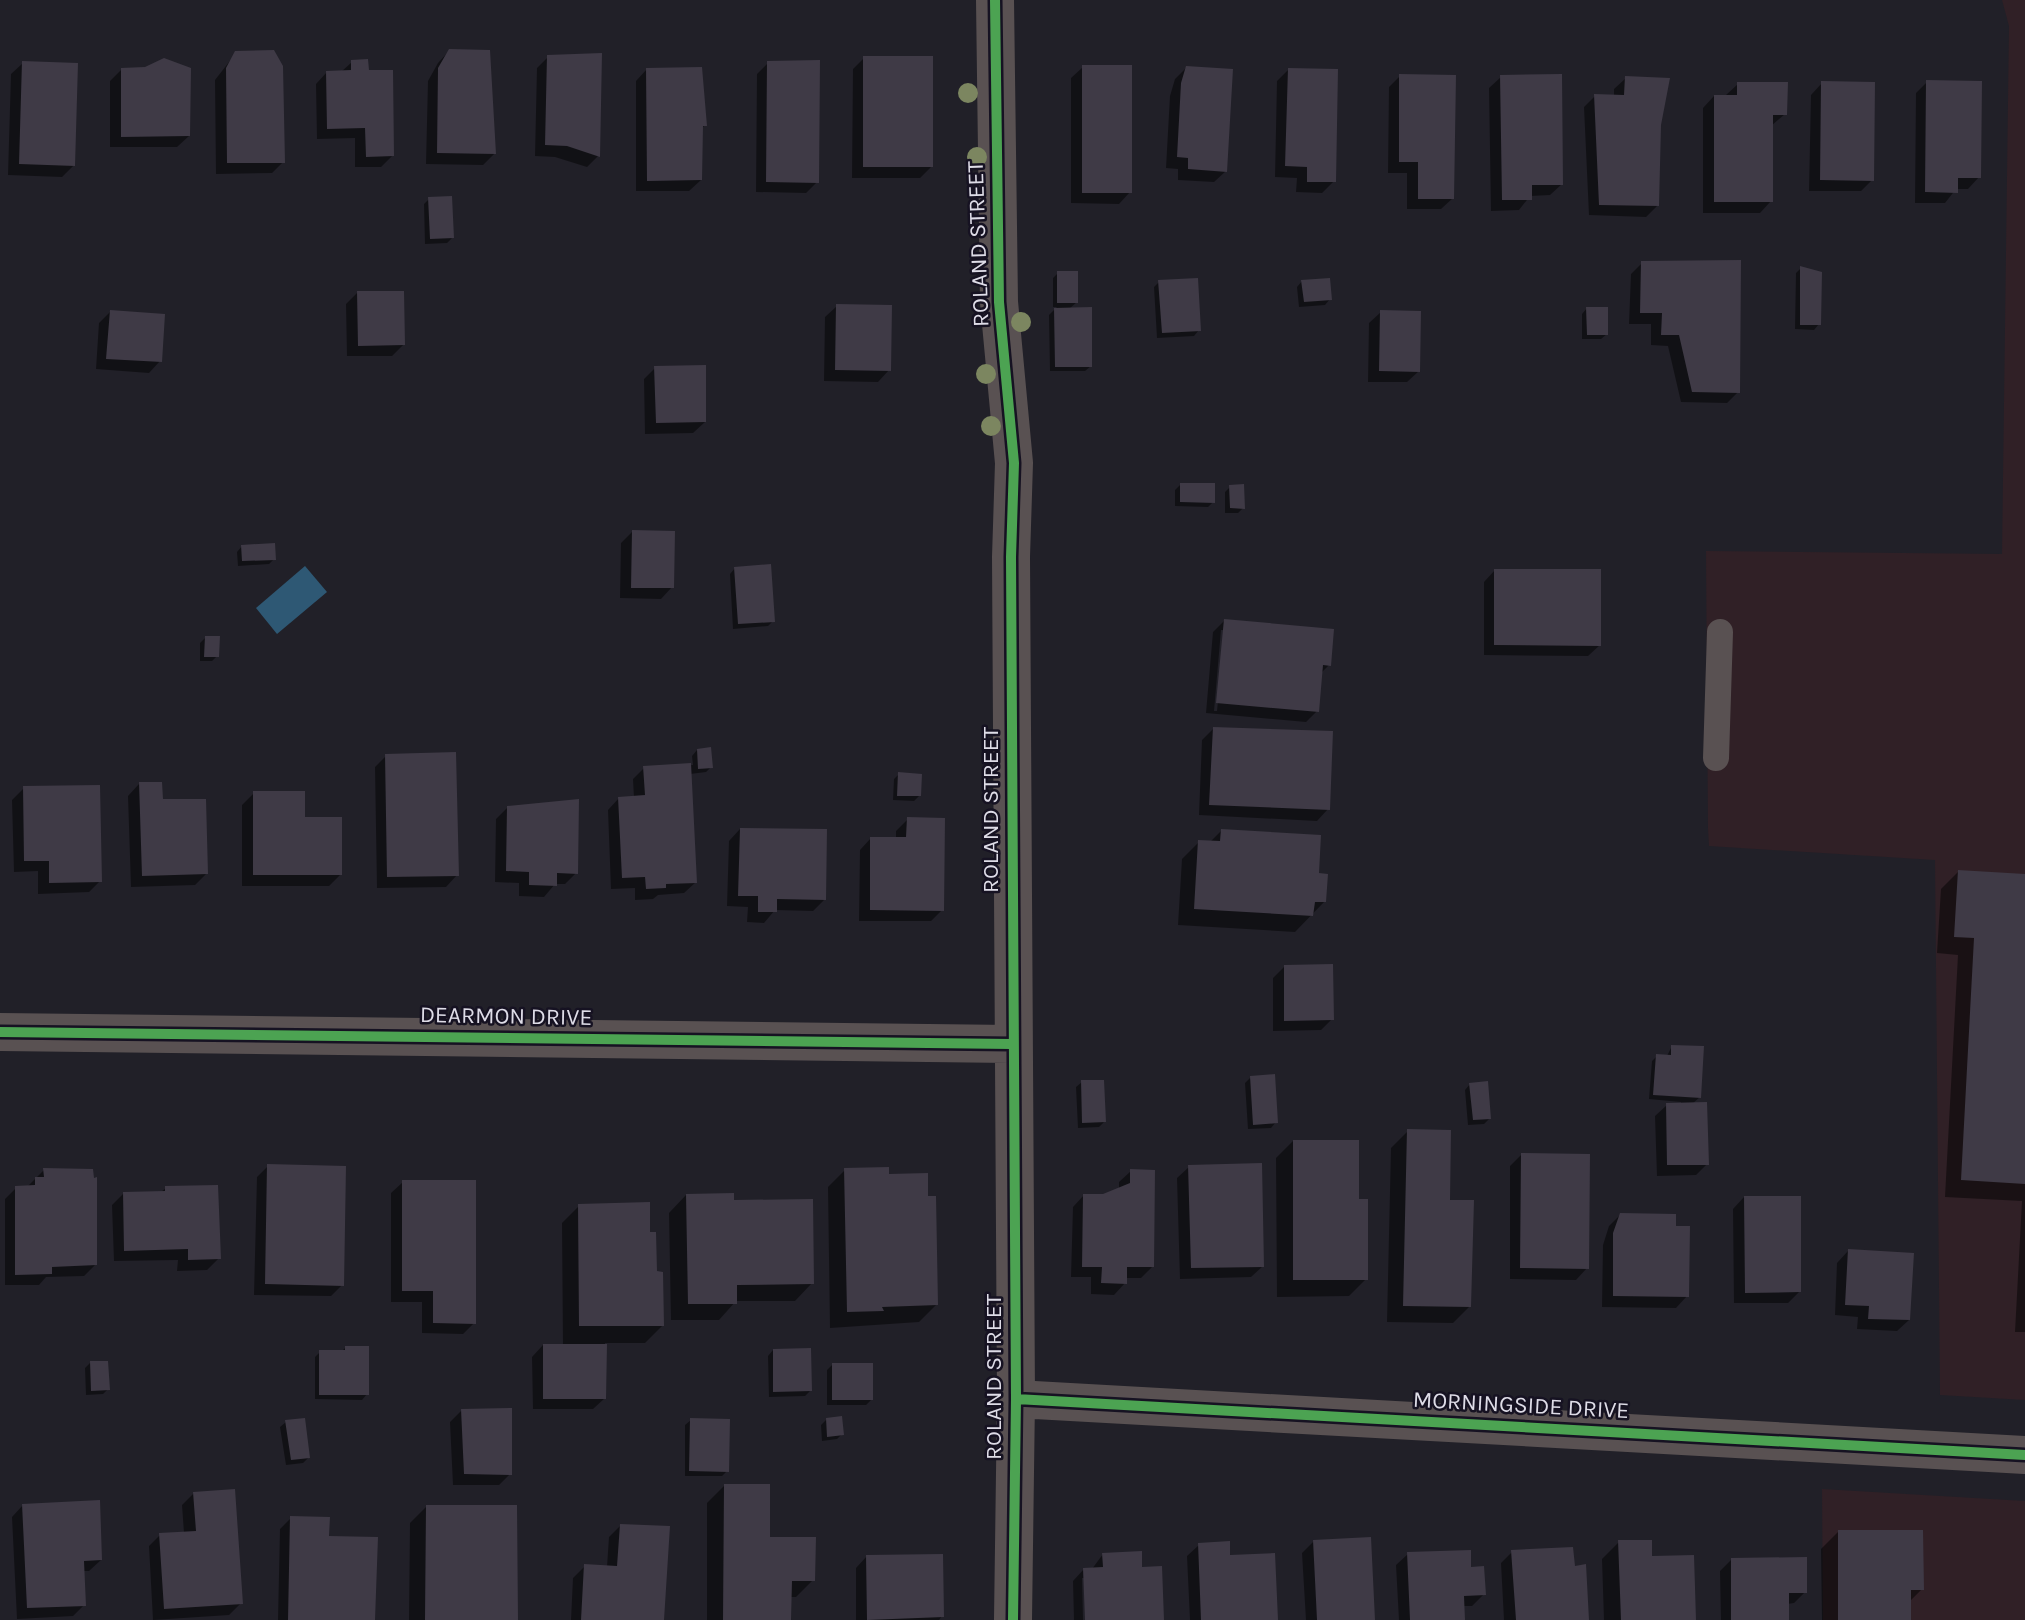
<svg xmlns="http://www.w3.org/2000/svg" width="2025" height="1620" font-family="Karla,sans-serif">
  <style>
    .commercial { fill: #302026 }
    .water { fill: #2e5874 }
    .shadow { fill: #0007; fill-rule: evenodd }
    .building { fill: #3f3a46 }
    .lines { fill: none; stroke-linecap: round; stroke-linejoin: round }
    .lane { stroke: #595152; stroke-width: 26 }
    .street { stroke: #595152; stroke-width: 38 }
    .cycleway-casing { stroke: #161222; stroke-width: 15 }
    .cycleway { stroke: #4ca352; stroke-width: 10 }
    .tree { fill: #7c8660 }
    .labels { text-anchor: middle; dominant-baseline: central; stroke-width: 5; stroke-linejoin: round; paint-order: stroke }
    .street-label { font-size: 23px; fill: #dedce7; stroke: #161222 }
  </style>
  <rect width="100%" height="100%" fill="#212028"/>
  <path class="commercial" d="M 2002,0 L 2025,0 L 2025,1400 L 1940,1395 L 1935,860 L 1709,846 L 1708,828 L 1706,551 L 2002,554 L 2009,26 Z
    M 1822,1489 L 2025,1501 L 2025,1620 L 1823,1620 Z"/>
  <path class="water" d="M 305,566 L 327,592 L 277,634 L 256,608 Z"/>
  <path class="shadow" d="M 449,51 L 495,153 L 483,165 L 426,164 L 428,81 L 438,63 Z
    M 236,53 L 283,162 L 272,173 L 216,174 L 215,80 Z
    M 548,57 L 598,156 L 587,167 L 555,157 L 535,156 L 537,68 Z
    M 864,58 L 931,167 L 920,178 L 852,178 L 853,69 Z
    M 352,62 L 392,156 L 381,167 L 355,167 L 355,138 L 317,139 L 316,84 L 327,72 L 341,72 Z
    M 23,63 L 74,165 L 62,177 L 8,175 L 11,74 Z
    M 768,63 L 817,182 L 806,193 L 756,192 L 757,74 Z
    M 1083,67 L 1130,192 L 1119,204 L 1071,203 L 1071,78 Z
    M 1186,68 L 1226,171 L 1214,182 L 1178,180 L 1178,169 L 1166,168 L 1170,96 L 1175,79 Z
    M 122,69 L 189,136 L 177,147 L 110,147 L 110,81 Z
    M 647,69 L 705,125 L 701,129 L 701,180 L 689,191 L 636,191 L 636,81 Z
    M 1289,69 L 1334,181 L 1322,193 L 1296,192 L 1297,178 L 1275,177 L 1277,81 Z
    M 1400,76 L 1453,198 L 1441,209 L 1407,209 L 1407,173 L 1388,173 L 1389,87 Z
    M 1501,77 L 1562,184 L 1550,195 L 1530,196 L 1519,210 L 1491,211 L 1489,88 Z
    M 1626,78 L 1660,125 L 1657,206 L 1646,217 L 1589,215 L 1584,107 L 1595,96 L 1614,97 L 1614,89 Z
    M 1927,82 L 1979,177 L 1968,189 L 1956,189 L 1945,203 L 1915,203 L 1916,93 Z
    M 1822,83 L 1872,180 L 1861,191 L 1809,191 L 1811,95 Z
    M 1738,84 L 1785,114 L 1771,126 L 1771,201 L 1760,213 L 1703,213 L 1703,108 L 1714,96 L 1726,95 Z
    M 429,199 L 452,238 L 447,243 L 425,244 L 424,204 Z
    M 1642,263 L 1738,392 L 1727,403 L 1681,402 L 1668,346 L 1651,345 L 1651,324 L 1629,324 L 1631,274 Z
    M 1801,268 L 1819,324 L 1814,330 L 1795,329 L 1796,273 Z
    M 1058,273 L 1077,302 L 1069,309 L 1091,366 L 1085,371 L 1050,371 L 1049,315 L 1057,307 L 1053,307 L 1053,278 Z
    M 1302,281 L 1330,299 L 1325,305 L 1299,307 L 1297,287 Z
    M 1159,282 L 1199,330 L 1194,336 L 1157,338 L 1154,287 Z
    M 357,293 L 404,344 L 392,356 L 347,356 L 346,304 Z
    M 837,306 L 889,370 L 878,382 L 824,381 L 825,317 Z
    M 1587,308 L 1607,334 L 1601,339 L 1582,339 L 1582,314 Z
    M 110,312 L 160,361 L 149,373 L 96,369 L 99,323 Z
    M 1381,312 L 1419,371 L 1407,382 L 1368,382 L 1369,323 Z
    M 655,368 L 705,422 L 693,433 L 645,434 L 644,379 Z
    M 1181,484 L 1213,502 L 1208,507 L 1175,506 L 1175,490 Z
    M 1230,487 L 1243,508 L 1238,513 L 1225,513 L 1225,492 Z
    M 632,532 L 672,587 L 661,599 L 620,598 L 621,543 Z
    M 242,546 L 274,559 L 269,564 L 238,566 L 237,552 Z
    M 735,568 L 773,621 L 768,626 L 733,629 L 730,574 Z
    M 1495,570 L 1600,645 L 1588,656 L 1484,655 L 1484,582 Z
    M 1225,620 L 1329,665 L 1320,674 L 1317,711 L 1306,722 L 1206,713 L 1213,632 ZM 1221,630 L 1225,630 L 1217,711 L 1214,711 Z
    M 206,637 L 217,656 L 212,661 L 200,661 L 200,643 Z
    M 1214,728 L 1328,809 L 1317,821 L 1199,815 L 1202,740 Z
    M 697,750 L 711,767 L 706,772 L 690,774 L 696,882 L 684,893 L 658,895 L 653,899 L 635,900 L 635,888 L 611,889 L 608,810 L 619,798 L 634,798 L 633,779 L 644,768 L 693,765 L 692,756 Z
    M 386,756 L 457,875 L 446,887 L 377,888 L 375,767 Z
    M 899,774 L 919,796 L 914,801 L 893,800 L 894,779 Z
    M 139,784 L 161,801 L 206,874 L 195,885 L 131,887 L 128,796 Z
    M 24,788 L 100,881 L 89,892 L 38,894 L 38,871 L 14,872 L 12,800 Z
    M 254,793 L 303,819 L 340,875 L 329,886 L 242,886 L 242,805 Z
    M 508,807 L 576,873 L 565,884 L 555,884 L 544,897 L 519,896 L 519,883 L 495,882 L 496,819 Z
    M 908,819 L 942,910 L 931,921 L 859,921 L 860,850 L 871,838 L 896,838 L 896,831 Z
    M 740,829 L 824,900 L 813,911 L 775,910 L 764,923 L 747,922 L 748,907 L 727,906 L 729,841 Z
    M 1222,830 L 1317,875 L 1325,901 L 1295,932 L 1178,925 L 1182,859 L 1199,842 L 1210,842 Z
    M 1958,872 L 2025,876 L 2025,1332 L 2015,1332 L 2022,1201 L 1945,1197 L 1958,955 L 1937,953 L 1941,889 Z
    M 1284,967 L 1332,1019 L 1321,1030 L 1273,1031 L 1273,978 Z
    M 1672,1046 L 1700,1097 L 1692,1104 L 1707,1164 L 1696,1175 L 1657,1176 L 1655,1116 L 1667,1105 L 1681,1104 L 1681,1102 L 1649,1099 L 1652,1061 L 1657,1056 L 1667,1056 Z
    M 1250,1078 L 1276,1122 L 1271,1128 L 1248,1129 L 1245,1083 Z
    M 1082,1082 L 1104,1122 L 1099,1127 L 1078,1128 L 1076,1087 Z
    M 1470,1084 L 1489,1119 L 1484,1124 L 1468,1125 L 1465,1090 Z
    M 1408,1131 L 1448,1201 L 1470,1306 L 1453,1323 L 1387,1322 L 1391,1148 Z
    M 1293,1141 L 1357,1201 L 1366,1279 L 1349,1296 L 1277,1297 L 1276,1158 Z
    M 1522,1154 L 1587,1268 L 1576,1280 L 1510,1279 L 1510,1166 Z
    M 268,1166 L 342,1285 L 331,1296 L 254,1295 L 257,1177 Z
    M 1189,1167 L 1263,1266 L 1251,1277 L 1180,1279 L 1177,1178 Z
    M 44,1170 L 95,1265 L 84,1276 L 46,1277 L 39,1285 L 5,1285 L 5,1199 L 16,1188 L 27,1187 Z
    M 845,1170 L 887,1176 L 936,1305 L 919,1322 L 830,1328 L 828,1187 Z
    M 1131,1171 L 1152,1267 L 1141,1278 L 1125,1278 L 1125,1283 L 1114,1295 L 1091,1294 L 1091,1277 L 1071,1277 L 1073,1207 L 1084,1195 L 1103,1195 L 1119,1189 L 1119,1182 Z
    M 403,1182 L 474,1323 L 463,1334 L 422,1333 L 422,1302 L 391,1302 L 391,1193 Z
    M 166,1188 L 219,1258 L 207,1270 L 177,1271 L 178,1260 L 114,1261 L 112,1205 L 123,1194 L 161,1192 Z
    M 686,1195 L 732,1202 L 812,1283 L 795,1301 L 736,1301 L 719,1320 L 671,1320 L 669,1213 Z
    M 1744,1197 L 1799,1292 L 1788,1303 L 1734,1303 L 1733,1209 Z
    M 579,1206 L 648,1234 L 662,1326 L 645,1343 L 605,1343 L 605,1398 L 593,1409 L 533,1409 L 532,1357 L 543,1345 L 563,1346 L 562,1223 Z
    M 1620,1215 L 1687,1296 L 1676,1308 L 1602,1307 L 1603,1245 L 1609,1226 Z
    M 1848,1251 L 1909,1320 L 1897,1331 L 1857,1329 L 1858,1317 L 1835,1315 L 1837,1263 Z
    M 346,1347 L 367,1394 L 362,1400 L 315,1399 L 315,1357 L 320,1352 L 341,1352 Z
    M 773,1350 L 810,1391 L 805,1396 L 769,1397 L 768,1356 Z
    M 90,1363 L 108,1389 L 103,1394 L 86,1395 L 85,1368 Z
    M 833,1364 L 871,1400 L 866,1405 L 827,1405 L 827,1370 Z
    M 462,1410 L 510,1474 L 499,1485 L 453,1485 L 450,1422 Z
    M 691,1420 L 727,1471 L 722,1476 L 685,1476 L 685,1425 Z
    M 826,1420 L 842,1434 L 837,1439 L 822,1441 L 821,1425 Z
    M 286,1422 L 309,1457 L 303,1463 L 286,1465 L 280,1427 Z
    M 724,1486 L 768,1539 L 813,1580 L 796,1597 L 790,1597 L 790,1620 L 707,1620 L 707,1503 Z
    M 194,1493 L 241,1603 L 229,1615 L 153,1620 L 149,1546 L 160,1535 L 184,1533 L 182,1505 Z
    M 23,1505 L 101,1560 L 89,1571 L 83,1571 L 84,1605 L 73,1616 L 17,1619 L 12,1517 Z
    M 427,1506 L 516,1620 L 409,1620 L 410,1523 Z
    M 291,1518 L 328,1538 L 374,1620 L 278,1620 L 280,1529 Z
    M 621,1525 L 662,1620 L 571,1620 L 573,1578 L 585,1566 L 607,1567 L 609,1537 Z
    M 1838,1532 L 1922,1589 L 1909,1602 L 1909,1620 L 1822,1620 L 1821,1549 Z
    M 1314,1541 L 1374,1620 L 1306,1620 L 1302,1553 Z
    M 1619,1542 L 1651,1558 L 1694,1620 L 1604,1620 L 1602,1559 Z
    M 1199,1545 L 1229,1557 L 1276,1620 L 1190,1620 L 1187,1556 Z
    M 1512,1552 L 1573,1568 L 1588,1620 L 1504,1620 L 1501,1563 Z
    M 1103,1554 L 1141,1569 L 1161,1620 L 1087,1620 L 1085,1578 L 1082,1578 L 1083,1620 L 1074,1620 L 1073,1581 L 1084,1569 L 1092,1569 Z
    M 1408,1554 L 1470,1569 L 1484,1594 L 1472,1606 L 1463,1606 L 1463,1620 L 1399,1620 L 1396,1565 Z
    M 867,1556 L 942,1616 L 939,1620 L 856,1620 L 856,1568 Z
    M 1731,1560 L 1805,1592 L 1794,1603 L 1787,1604 L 1787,1620 L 1721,1620 L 1720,1571 Z"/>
  <path class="building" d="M 449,49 L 490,50 L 496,154 L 437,153 L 438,68 Z
    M 274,50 L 283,66 L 285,163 L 227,163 L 226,68 L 235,51 Z
    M 602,53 L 600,157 L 567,146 L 545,145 L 547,55 Z
    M 863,56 L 933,56 L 933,167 L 863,167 Z
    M 164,58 L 191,68 L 190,136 L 121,137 L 121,68 L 145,67 Z
    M 368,59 L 369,70 L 393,70 L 394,156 L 366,157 L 365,128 L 327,129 L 326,71 L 351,70 L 351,60 Z
    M 820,60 L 819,183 L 766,182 L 767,61 Z
    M 22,61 L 78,63 L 75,166 L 19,164 Z
    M 1082,65 L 1132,65 L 1132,193 L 1082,193 Z
    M 1186,66 L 1233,69 L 1227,172 L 1188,169 L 1188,158 L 1177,157 L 1181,83 Z
    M 702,67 L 707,126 L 703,126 L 702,180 L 647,181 L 646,68 Z
    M 1288,68 L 1338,69 L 1336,182 L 1307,182 L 1307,167 L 1285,166 Z
    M 1399,74 L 1456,75 L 1454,199 L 1418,199 L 1418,162 L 1399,162 Z
    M 1562,74 L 1563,185 L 1532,185 L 1532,200 L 1502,200 L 1500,75 Z
    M 1625,76 L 1670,78 L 1661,125 L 1659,206 L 1599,205 L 1594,94 L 1624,95 Z
    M 1926,80 L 1982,81 L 1981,178 L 1958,178 L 1958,193 L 1925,192 Z
    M 1821,81 L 1875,82 L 1874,181 L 1820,180 Z
    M 1737,82 L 1788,82 L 1787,115 L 1773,115 L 1773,202 L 1714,202 L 1714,95 L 1737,95 Z
    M 452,196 L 454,238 L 430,239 L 428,197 Z
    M 1741,260 L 1740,393 L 1692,392 L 1679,335 L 1661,335 L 1662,313 L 1640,313 L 1641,261 Z
    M 1800,266 L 1822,272 L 1821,325 L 1800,325 Z
    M 1057,271 L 1078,271 L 1078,303 L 1057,303 Z
    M 1198,278 L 1201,331 L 1162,333 L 1158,280 Z
    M 1330,278 L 1332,300 L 1304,302 L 1301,280 Z
    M 357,291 L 404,291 L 405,345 L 358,346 Z
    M 836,304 L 892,305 L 891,371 L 835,370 Z
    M 1092,307 L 1092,367 L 1055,367 L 1054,308 Z
    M 1586,307 L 1608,307 L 1608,335 L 1587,335 Z
    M 110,310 L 165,314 L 162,362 L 106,359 Z
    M 1380,310 L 1421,311 L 1420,372 L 1379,371 Z
    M 706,365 L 706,422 L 656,423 L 654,366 Z
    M 1180,483 L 1215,483 L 1215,503 L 1180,502 Z
    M 1244,484 L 1245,509 L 1230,508 L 1229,485 Z
    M 632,530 L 675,531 L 674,588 L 631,588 Z
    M 275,543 L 276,560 L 242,561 L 241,545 Z
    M 771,564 L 775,622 L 738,624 L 734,567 Z
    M 1494,569 L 1601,569 L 1601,646 L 1494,645 Z
    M 1224,619 L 1334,629 L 1331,666 L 1323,665 L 1319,712 L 1216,703 Z
    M 205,636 L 220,636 L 219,657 L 204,657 Z
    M 1213,727 L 1333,731 L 1330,810 L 1209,805 Z
    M 711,747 L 713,768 L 698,769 L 697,749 Z
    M 456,752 L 459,876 L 387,877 L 385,754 Z
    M 691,763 L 697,883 L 666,884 L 666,888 L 646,889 L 645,877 L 622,878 L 618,797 L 645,795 L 643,766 Z
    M 898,772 L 922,774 L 921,796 L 897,796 Z
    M 139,782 L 162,782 L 163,799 L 206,799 L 208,874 L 142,876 Z
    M 100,785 L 102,882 L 49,883 L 49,861 L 24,861 L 23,786 Z
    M 253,791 L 305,791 L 305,817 L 342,817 L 342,875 L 253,875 Z
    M 579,799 L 578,874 L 557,873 L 557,886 L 529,885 L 529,872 L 506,871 L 507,806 Z
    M 907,817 L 945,818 L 944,911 L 870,910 L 870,837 L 906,837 Z
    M 740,828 L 827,829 L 826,900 L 777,899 L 777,912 L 758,912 L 758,896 L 738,896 Z
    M 1221,829 L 1321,835 L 1319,873 L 1328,874 L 1326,902 L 1315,902 L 1313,916 L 1194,909 L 1198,840 L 1220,841 Z
    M 1958,870 L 2025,874 L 2025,1184 L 1961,1180 L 1974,938 L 1954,937 Z
    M 1333,964 L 1334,1020 L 1284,1021 L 1284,965 Z
    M 1671,1045 L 1704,1046 L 1701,1098 L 1653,1095 L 1656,1054 L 1671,1055 Z
    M 1275,1074 L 1278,1123 L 1253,1125 L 1250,1076 Z
    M 1081,1080 L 1104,1080 L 1106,1122 L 1082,1123 Z
    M 1488,1081 L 1491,1119 L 1473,1120 L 1469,1083 Z
    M 1707,1102 L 1709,1165 L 1667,1165 L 1666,1103 Z
    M 1407,1129 L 1451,1130 L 1450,1200 L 1474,1200 L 1471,1307 L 1403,1306 Z
    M 1293,1140 L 1359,1140 L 1359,1199 L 1368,1199 L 1368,1280 L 1293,1280 Z
    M 1521,1153 L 1590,1154 L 1589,1269 L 1520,1268 Z
    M 1262,1163 L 1264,1267 L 1191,1268 L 1188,1165 Z
    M 267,1164 L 346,1166 L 344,1286 L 265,1284 Z
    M 889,1167 L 889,1174 L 928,1173 L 928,1196 L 936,1196 L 938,1305 L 882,1307 L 884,1311 L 847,1312 L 844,1168 Z
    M 43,1168 L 93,1169 L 94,1178 L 97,1177 L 97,1265 L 52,1267 L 52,1274 L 15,1275 L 15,1186 L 35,1185 L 35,1177 L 44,1177 Z
    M 1130,1169 L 1155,1170 L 1154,1267 L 1127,1267 L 1127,1284 L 1101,1283 L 1102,1267 L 1082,1267 L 1083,1194 L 1103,1194 L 1130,1183 Z
    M 402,1180 L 476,1180 L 476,1324 L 433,1323 L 433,1291 L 402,1291 Z
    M 218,1185 L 221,1259 L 188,1260 L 188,1249 L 124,1251 L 123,1192 L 165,1191 L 165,1186 Z
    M 734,1193 L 734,1200 L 813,1199 L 814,1284 L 737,1285 L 737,1304 L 688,1304 L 686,1194 Z
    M 1744,1196 L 1801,1196 L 1801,1292 L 1745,1293 Z
    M 650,1202 L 650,1232 L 656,1232 L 657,1271 L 663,1272 L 664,1326 L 579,1326 L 578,1204 Z
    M 1620,1213 L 1676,1214 L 1676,1226 L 1690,1226 L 1689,1297 L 1613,1296 L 1613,1233 Z
    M 1848,1249 L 1914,1253 L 1910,1320 L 1868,1319 L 1869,1306 L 1845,1305 Z
    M 543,1344 L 607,1344 L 606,1399 L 543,1399 Z
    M 345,1346 L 369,1346 L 369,1395 L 319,1395 L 319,1350 L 345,1350 Z
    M 811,1348 L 812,1391 L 773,1392 L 773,1349 Z
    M 90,1361 L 108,1361 L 110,1390 L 91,1391 Z
    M 832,1363 L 873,1363 L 873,1400 L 832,1400 Z
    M 512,1408 L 512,1475 L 464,1474 L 461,1409 Z
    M 842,1416 L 844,1435 L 827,1437 L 826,1418 Z
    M 305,1418 L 310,1458 L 291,1460 L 285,1420 Z
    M 690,1418 L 730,1419 L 729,1472 L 689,1471 Z
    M 724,1484 L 770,1484 L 770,1537 L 816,1537 L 815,1581 L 792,1581 L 791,1620 L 723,1620 Z
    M 235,1489 L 243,1604 L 164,1609 L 159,1533 L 196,1531 L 193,1492 Z
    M 100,1500 L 102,1560 L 84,1561 L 86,1606 L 27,1608 L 22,1504 Z
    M 426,1505 L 517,1505 L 518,1620 L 425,1620 Z
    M 290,1516 L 330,1517 L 329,1536 L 378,1537 L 375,1620 L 288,1620 Z
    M 620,1524 L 670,1526 L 664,1620 L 581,1620 L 584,1564 L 617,1566 Z
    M 1838,1530 L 1923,1530 L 1924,1590 L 1911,1590 L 1911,1620 L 1838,1620 Z
    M 1371,1537 L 1375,1620 L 1317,1620 L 1313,1540 Z
    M 1618,1540 L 1652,1540 L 1652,1556 L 1694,1555 L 1696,1620 L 1621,1620 Z
    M 1230,1541 L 1230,1555 L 1275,1553 L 1278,1620 L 1201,1620 L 1198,1543 Z
    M 1573,1547 L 1575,1566 L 1586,1564 L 1589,1620 L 1516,1620 L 1511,1550 Z
    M 1471,1550 L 1471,1567 L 1484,1566 L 1486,1595 L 1464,1596 L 1465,1620 L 1410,1620 L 1407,1552 Z
    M 1142,1551 L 1142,1567 L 1162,1566 L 1164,1620 L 1085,1620 L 1083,1568 L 1103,1567 L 1102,1553 Z
    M 943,1554 L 944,1617 L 867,1620 L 866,1555 Z
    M 1807,1557 L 1807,1593 L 1789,1593 L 1789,1620 L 1731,1620 L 1731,1558 Z"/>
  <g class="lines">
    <path class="lane" d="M 1716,758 L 1720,632"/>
    <path class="street" d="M 995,0 L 999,302 L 1014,463 L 1011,557 L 1016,1399 L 1013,1620
      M 0,1032 L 1011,1044
      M 1016,1399 L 2025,1455"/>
    <g class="cycleway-casing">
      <path id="cycleway" d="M 995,0 L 999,302 L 1014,463 L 1011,557 L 1016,1399 L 1013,1620
        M 0,1032 L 1011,1044
        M 1016,1399 L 2025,1455"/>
    </g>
    <use href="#cycleway" class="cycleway"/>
  </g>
  <g class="tree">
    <circle cx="968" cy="93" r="10"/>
    <circle cx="977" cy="157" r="10"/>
    <circle cx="1021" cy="322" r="10"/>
    <circle cx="986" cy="374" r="10"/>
    <circle cx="991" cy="426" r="10"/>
  </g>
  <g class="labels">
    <g class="street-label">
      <text transform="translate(978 244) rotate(-92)">ROLAND STREET</text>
      <text transform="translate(990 810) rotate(-90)">ROLAND STREET</text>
      <text transform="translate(506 1016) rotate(1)">DEARMON DRIVE</text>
      <text transform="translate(993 1377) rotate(-90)">ROLAND STREET</text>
      <text transform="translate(1521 1405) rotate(3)">MORNINGSIDE DRIVE</text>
    </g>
  </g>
</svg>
